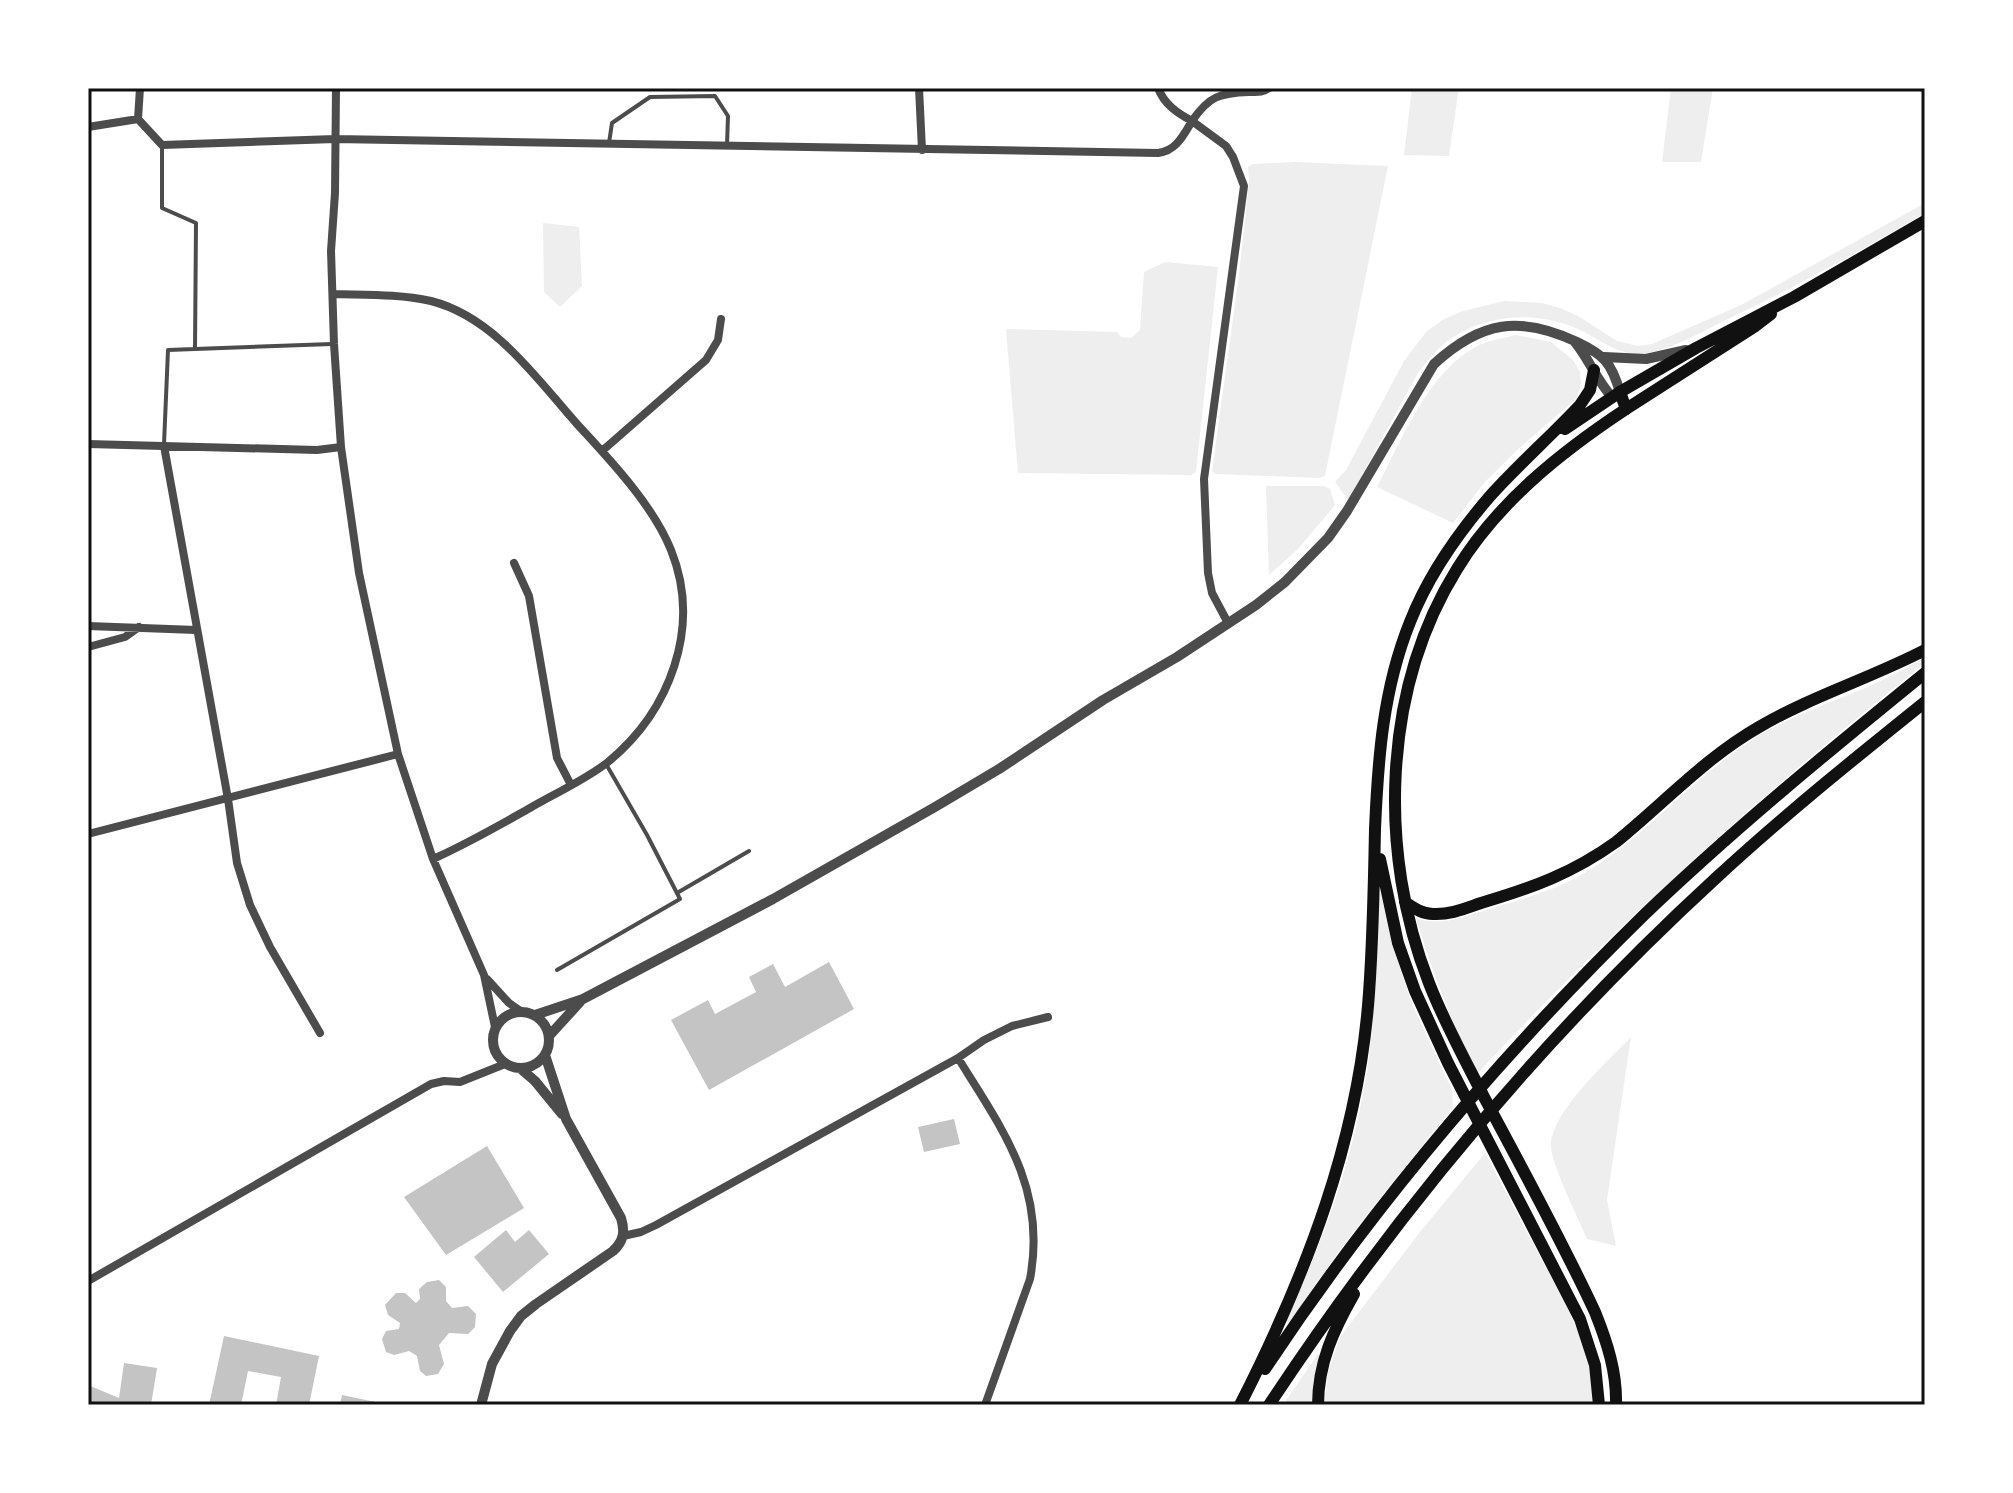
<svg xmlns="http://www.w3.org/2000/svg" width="2013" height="1493" font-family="'Exo 2',sans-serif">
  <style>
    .green { fill: #eee }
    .building { fill: #c4c4c4 }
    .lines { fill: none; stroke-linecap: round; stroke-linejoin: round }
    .service { stroke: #4c4c4c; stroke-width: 4 }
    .minor { stroke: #4c4c4c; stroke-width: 8 }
    .tertiary { stroke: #4c4c4c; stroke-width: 10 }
    .primary { stroke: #111; stroke-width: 12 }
    .trunk { stroke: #111; stroke-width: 12 }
    .neatline { fill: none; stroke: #111; stroke-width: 3 }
  </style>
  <rect width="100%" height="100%" fill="#fff"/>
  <path class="green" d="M 1412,88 L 1459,88 L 1449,156 L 1404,155 Z
    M 1671,88 L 1713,88 L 1701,162 L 1662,162 Z
    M 1295,162 L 1388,166 L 1325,476 L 1320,478 L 1216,474 L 1212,471 L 1239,275 L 1249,181 L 1248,167 L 1253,164 Z
    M 1925,203 L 1925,213 C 1862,250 1798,286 1732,317 C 1705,330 1677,347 1648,353 C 1621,358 1603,341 1580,330 C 1540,311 1489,313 1452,338 C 1438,347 1428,360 1418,373 L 1348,500 L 1335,482 L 1346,470 L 1404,361 L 1426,332 L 1444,319 L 1463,311 L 1504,301 L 1542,303 L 1560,308 L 1578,316 L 1617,341 L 1638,346 L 1652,344 L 1741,305 Z
    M 543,223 L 579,227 L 582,286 L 560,307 L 544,292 Z
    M 1165,262 L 1218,267 L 1196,472 L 1191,475 L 1018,473 L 1006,329 L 1117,332 L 1121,337 L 1131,338 L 1140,330 L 1144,272 Z
    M 1516,335 L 1551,342 L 1573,360 L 1580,372 L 1581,384 L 1577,398 L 1516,451 L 1484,483 L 1453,523 L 1377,487 C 1402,439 1429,370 1479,345 C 1491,340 1504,338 1516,335 Z
    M 1266,486 L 1324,486 L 1330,489 L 1335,505 L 1298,549 L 1269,575 Z
    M 1925,657 L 1925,663 C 1766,790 1614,926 1476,1075 C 1453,1024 1432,972 1416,918 C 1440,927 1462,917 1486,910 C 1518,900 1554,891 1583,874 C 1648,835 1695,774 1760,735 C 1793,715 1830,703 1865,688 C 1886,679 1905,668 1925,657 Z
    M 1381,894 L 1392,944 L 1412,1004 L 1452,1090 L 1453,1108 C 1396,1178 1338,1247 1290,1323 L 1285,1321 C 1330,1230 1363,1130 1372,1029 C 1376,985 1375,940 1376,895 Z
    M 1631,1037 L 1607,1200 L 1616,1246 L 1587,1239 C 1578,1217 1552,1167 1551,1146 C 1551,1112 1608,1061 1631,1037 Z
    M 1485,1153 L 1566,1305 L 1578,1332 L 1588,1361 L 1594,1405 L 1324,1405 L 1328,1372 L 1340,1337 L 1420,1232 Z
    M 1318,1354 L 1321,1355 C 1314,1371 1312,1388 1312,1405 L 1283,1405 Z"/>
  <path class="building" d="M 829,962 L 854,1009 L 709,1090 L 671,1020 L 708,1000 L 715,1014 L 756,992 L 749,977 L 773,964 L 785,987 Z
    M 954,1119 L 960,1144 L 924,1152 L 918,1127 Z
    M 487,1146 L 524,1208 L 446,1255 L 404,1197 Z
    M 506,1230 L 515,1242 L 529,1230 L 549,1254 L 503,1292 L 474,1257 Z
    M 439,1280 L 446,1287 L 446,1301 L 452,1308 L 468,1306 L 476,1314 L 475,1327 L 468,1334 L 449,1333 L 439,1345 L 444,1364 L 438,1374 L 426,1376 L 420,1371 L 417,1356 L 409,1351 L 394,1355 L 386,1352 L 382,1339 L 386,1331 L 399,1329 L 400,1323 L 388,1315 L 385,1305 L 396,1293 L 405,1293 L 416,1303 L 420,1299 L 419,1289 L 427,1282 Z
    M 224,1336 L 319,1356 L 309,1405 L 276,1405 L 281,1377 L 248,1371 L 241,1405 L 209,1405 Z
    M 124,1363 L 157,1368 L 151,1405 L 88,1405 L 88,1385 L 119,1398 Z
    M 342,1395 L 385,1404 L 385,1405 L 340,1405 Z"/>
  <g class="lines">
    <path class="service" d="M 609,143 L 612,123 L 650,97 L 715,96 L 728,116 L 727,145
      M 162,145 L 162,208 L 196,223 L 195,349 L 168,350 L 164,444
      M 195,349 L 332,344
      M 677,893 L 749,851
      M 557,970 L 680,899 L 647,835 L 606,764"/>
    <path class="minor" d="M 336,88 L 335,193 L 331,251 L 334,344 L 341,447 L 359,573 L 398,754 L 433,859 L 484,975 L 495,1027
      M 919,88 L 922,150
      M 1158,88 C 1164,104 1177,113 1192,121 C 1209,96 1220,93 1249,92 C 1258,92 1262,93 1269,88
      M 138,119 L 140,88
      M 88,127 L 138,119 L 162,145 L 335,139 L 1158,153 C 1176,151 1183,136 1192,121 L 1226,146 L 1233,157 L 1244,186 L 1204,479 L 1208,573 L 1212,593 L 1228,623
      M 334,294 C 366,295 399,294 431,301 C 494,317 536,378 577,424 C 610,460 653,505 671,550 C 702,627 670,711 608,762 C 587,779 554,794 530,808 C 498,826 467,844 433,859
      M 88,444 L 317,450 L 341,447
      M 164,446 L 228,799 L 237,863 L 250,905 L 270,947 L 320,1033
      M 602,451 L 706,360 L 718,340 L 721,319
      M 514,563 L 529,596 L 557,758 L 571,785
      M 88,626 L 196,630
      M 88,647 L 125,637 L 139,627
      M 88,834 L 398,754
      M 487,979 L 509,1003 L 522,1012
      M 958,1058 C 1003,1130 1047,1189 1030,1279 L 985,1405
      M 623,1236 L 641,1232 L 656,1225 L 958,1058 L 984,1040 L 1012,1026 L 1048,1017
      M 88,1281 L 431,1084 L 444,1081 L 460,1082 L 505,1064"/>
    <path class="tertiary" d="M 1575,342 C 1589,359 1597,381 1612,397
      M 1604,357 L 1646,359 L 1686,350
      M493 1040a28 28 0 1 1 56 0a28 28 0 1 1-56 0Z
      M 535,1015 L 583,999 L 773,899 L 935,807 L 999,769 L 1103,700 L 1177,657 L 1256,605 L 1285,582 L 1328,538 L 1347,511 L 1434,364 C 1481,321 1520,315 1577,342 C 1604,355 1611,362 1620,392
      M 549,1036 L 580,1002
      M 521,1069 L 535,1081 L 562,1114
      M 481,1405 L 492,1364 L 510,1331 L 521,1316 L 536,1304 L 613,1251 C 624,1241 625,1231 621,1218 L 566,1119 L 545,1055"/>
    <path class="primary" d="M 1626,409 L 1620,392 L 1696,348 L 1794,297 L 1925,221
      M 1626,409 L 1754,327 L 1771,314"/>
    <path class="trunk" d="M 1565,429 L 1620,392
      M 1380,859 L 1398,943 L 1415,991 L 1448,1063 L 1580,1319 L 1595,1365 L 1599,1405
      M 1405,902 C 1414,908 1422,914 1433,914 C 1450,915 1466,908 1481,903 C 1532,888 1573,873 1616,842 C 1664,803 1705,758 1759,727 C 1812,696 1871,678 1925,650
      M 1265,1369 C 1374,1204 1504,1052 1645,914 C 1734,829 1829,751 1925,673
      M 1240,1405 C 1306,1275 1359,1139 1369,993 C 1373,938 1374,884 1375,829 C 1378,758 1383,689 1410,622 C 1428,576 1458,533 1491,495 C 1519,464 1551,436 1580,405 L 1590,390 L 1594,370
      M 1269,1405 C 1396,1213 1546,1034 1716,878 C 1783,816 1854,759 1925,702
      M 1318,1405 C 1318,1363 1334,1329 1354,1294
      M 1616,1405 C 1617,1372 1607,1342 1595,1312 C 1561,1239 1522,1168 1484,1097 C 1465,1060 1444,1022 1429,983 C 1378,853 1382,690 1457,569 C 1498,502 1561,452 1626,409"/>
  </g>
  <rect width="2013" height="1493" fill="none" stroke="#ffffff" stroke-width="180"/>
  <rect x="90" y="90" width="1833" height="1313" class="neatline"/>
</svg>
